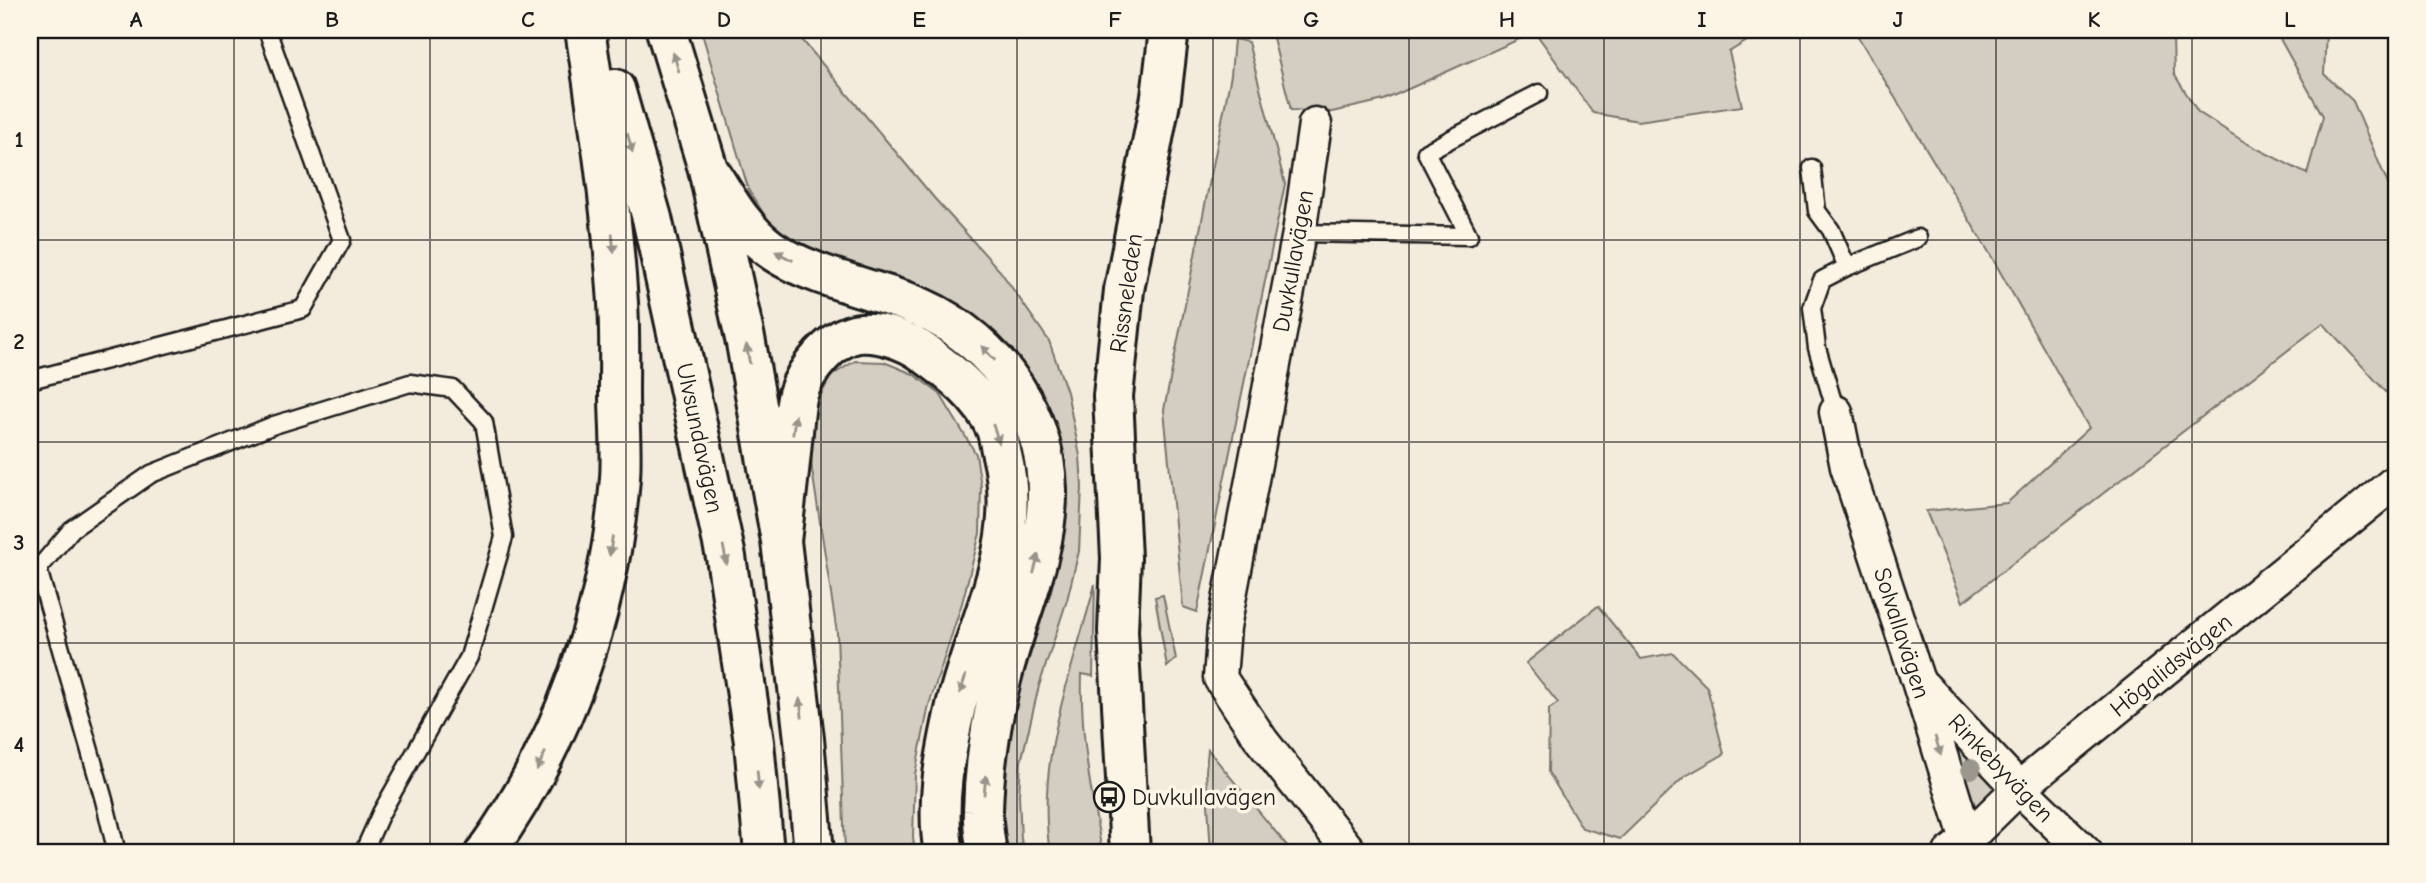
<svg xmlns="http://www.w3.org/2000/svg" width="2426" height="883" font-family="'Comic Neue',sans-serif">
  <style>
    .green { fill: #d3cec1; stroke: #78756e; stroke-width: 2 }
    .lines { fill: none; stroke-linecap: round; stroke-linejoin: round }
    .service-casing { stroke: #1c1c1c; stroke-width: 21 }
    .minor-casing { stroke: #1c1c1c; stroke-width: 37 }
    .tertiary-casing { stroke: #1c1c1c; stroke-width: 44 }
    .primary-casing { stroke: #1c1c1c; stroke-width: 44 }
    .service { stroke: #fcf5e5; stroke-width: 16 }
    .minor { stroke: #fcf5e5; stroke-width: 32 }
    .tertiary { stroke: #fcf5e5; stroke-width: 38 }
    .primary { stroke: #fcf5e5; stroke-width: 38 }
    .tree { fill: #9b978e }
    .oneway { fill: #97938b }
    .grid { fill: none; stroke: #1c1c1c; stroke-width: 2; stroke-opacity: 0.55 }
    .labels { text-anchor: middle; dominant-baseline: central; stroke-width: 7; stroke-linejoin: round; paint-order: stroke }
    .street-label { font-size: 24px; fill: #1c1c1c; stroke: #fcf5e5 }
    .poi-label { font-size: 24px; fill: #1c1c1c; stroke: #fcf5e5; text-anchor: start }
    .neatline { fill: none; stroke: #1c1c1c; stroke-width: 2.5 }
    .grid-label { font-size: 23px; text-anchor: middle; font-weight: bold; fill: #1c1c1c }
  </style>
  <rect width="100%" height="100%" fill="#f3ecdd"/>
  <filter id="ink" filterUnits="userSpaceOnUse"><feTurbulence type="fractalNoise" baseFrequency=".0143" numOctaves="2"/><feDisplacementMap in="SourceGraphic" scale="14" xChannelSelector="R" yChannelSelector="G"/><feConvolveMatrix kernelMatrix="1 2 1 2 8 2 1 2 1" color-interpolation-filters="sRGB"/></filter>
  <g filter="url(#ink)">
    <path class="green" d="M 701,30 L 794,30 L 935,199 L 1001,272 L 1049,341 L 1067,392 L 1080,456 L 1082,487 L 1079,551 L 1067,600 L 1039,686 L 1021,762 L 1019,795 L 1021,839 L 1024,853 L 1005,853 L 1001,789 L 1013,707 L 1051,591 L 1061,519 L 1037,403 L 794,245 L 771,225 L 749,191 Z
      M 1271,30 L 1765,30 L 1729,52 L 1742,106 L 1638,121 L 1593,113 L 1535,32 L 1384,100 L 1332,112 L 1291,110 Z
      M 1854,30 L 2186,30 L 2173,36 L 2174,74 L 2198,112 L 2246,143 L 2307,174 L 2323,116 L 2275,30 L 2326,30 L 2324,74 L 2353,101 L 2396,203 L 2396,403 L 2323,323 L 1963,602 L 1926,511 L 2007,503 L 2089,428 L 1990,254 Z
      M 1234,39 L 1248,42 L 1285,184 L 1197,612 L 1183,607 L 1164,410 L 1231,75 Z
      M 855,361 L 884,362 L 913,374 L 940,394 L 976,454 L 981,486 L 980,533 L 962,603 L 929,705 L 915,774 L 913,837 L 915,853 L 845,853 L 837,633 L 812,470 L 810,431 L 816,404 L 831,376 Z
      M 1095,584 L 1093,676 L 1082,674 C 1080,735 1091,792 1102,851 L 1102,853 L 1050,853 C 1035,760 1072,673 1095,584 Z
      M 1163,595 L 1176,659 L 1167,667 L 1155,597 Z
      M 1598,606 L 1641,659 L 1673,653 L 1707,687 L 1724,754 L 1684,777 L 1620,839 L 1582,828 L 1548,772 L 1549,709 L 1558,703 L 1526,663 Z
      M 1950,733 L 1997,787 L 1972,810 Z
      M 1208,749 L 1213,756 L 1293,853 L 1211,853 L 1206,771 Z"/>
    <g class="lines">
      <g class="service-casing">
        <path id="service" d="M 1812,168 L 1817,211 L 1831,230 L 1847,267
          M 1299,233 L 1469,236 L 1426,152 L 1539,93
          M 30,380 L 303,309 L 342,240 L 267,30
          M 1836,412 L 1817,348 L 1812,308 L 1822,280 L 1847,267 L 1918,238
          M 117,853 L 104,800 L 38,569 L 72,529 L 151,474 L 274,425 L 410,383 L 453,389 L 484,422 L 504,537 L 469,657 L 381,813 L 363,853"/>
      </g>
      <g class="minor-casing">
        <path id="minor" d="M 1315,124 L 1299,233 L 1224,627 L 1220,678 L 1262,741 L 1351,853
          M 1836,412 L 1847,467 L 1918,681 L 1971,853
          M 1923,686 L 2019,788 L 2086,853
          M 1950,853 L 1966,840 L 2019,788 L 2396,481"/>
      </g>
      <g class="tertiary-casing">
        <path id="tertiary" d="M 1130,853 L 1118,631 L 1121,558 L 1113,396 L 1124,290 L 1161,97 L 1169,30"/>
      </g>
      <g class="primary-casing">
        <path id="primary" d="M 666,30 L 708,169 L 746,343 L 781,541 L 804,739 L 814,853
          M 615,89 L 652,218 L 726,557 L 754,742 L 764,853
          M 708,169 C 726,197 742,228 769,248 C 802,273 867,288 907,302 C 985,330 1046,406 1047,490 C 1048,556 1016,617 1001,680 C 991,722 984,768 983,811 C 982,825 985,839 987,853
          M 781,541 C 785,508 789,475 792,441 C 794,426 794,409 798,394 C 805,370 833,336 859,333 C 880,331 908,341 924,353 C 952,373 982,397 996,429 C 999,437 1000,447 1002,455 C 1024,543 976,623 956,706 C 945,754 935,805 944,853
          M 485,853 C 563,745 610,612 620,478 C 622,450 619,422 619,394 C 619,364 620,333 618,303 C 612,211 599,121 585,30"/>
      </g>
      <use href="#service" class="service"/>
      <use href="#minor" class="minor"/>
      <use href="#tertiary" class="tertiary"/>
      <use href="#primary" class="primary"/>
    </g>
    <circle class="tree" cx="1971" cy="769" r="10"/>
    <defs><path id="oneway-solid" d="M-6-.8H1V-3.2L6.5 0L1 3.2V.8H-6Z" transform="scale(1.75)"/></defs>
    <g class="oneway">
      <use href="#oneway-solid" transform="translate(676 62) rotate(-107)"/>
      <use href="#oneway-solid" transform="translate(630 143) rotate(74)"/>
      <use href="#oneway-solid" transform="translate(613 243) rotate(85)"/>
      <use href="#oneway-solid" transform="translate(784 256) rotate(-153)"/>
      <use href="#oneway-solid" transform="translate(988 353) rotate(-133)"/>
      <use href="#oneway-solid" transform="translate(748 354) rotate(-100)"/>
      <use href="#oneway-solid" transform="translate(794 425) rotate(-83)"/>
      <use href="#oneway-solid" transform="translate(996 434) rotate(71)"/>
      <use href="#oneway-solid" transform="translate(611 546) rotate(98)"/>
      <use href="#oneway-solid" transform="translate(725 555) rotate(79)"/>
      <use href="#oneway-solid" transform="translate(1036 564) rotate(-76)"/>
      <use href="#oneway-solid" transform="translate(963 684) rotate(108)"/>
      <use href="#oneway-solid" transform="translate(801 708) rotate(-97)"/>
      <use href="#oneway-solid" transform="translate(1938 746) rotate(73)"/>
      <use href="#oneway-solid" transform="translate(541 761) rotate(116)"/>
      <use href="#oneway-solid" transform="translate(758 780) rotate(85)"/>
      <use href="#oneway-solid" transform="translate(985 785) rotate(-84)"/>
    </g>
  </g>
  <path class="grid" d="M 234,30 L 234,853M 430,30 L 430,853M 626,30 L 626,853M 821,30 L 821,853M 1017,30 L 1017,853M 1213,30 L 1213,853M 1409,30 L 1409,853M 1604,30 L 1604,853M 1800,30 L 1800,853M 1996,30 L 1996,853M 2192,30 L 2192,853M 30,240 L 2396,240M 30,442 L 2396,442M 30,643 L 2396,643"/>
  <defs>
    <g id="bus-ring" transform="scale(1.575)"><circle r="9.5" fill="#fcf5e5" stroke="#1c1c1c" stroke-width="1.5"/><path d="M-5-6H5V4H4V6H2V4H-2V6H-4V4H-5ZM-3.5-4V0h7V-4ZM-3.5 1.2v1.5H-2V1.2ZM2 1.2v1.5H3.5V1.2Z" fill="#1c1c1c"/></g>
  </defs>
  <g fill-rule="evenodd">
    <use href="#bus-ring" x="1109" y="797"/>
  </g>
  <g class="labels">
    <g class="street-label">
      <text transform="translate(1293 261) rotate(-80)">Duvkullavägen</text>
      <text transform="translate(1126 293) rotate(-82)">Rissneleden</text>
      <text transform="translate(700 438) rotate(78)">Ulvsundavägen</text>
      <text transform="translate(1902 633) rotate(72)">Solvallavägen</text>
      <text transform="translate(2171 665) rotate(-39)">Högalidsvägen</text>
      <text transform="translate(2001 768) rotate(46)">Rinkebyvägen</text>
    </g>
    <g class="poi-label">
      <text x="1132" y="797">Duvkullavägen</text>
    </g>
  </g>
  <rect width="2426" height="883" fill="none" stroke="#fcf5e5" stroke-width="77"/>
  <rect x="38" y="38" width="2350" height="806" class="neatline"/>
  <g class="grid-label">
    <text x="136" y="27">A</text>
    <text x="332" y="27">B</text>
    <text x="528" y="27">C</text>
    <text x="724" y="27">D</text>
    <text x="919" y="27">E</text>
    <text x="1115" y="27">F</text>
    <text x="1311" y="27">G</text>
    <text x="1507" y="27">H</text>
    <text x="1702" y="27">I</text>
    <text x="1898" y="27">J</text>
    <text x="2094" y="27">K</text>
    <text x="2290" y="27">L</text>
    <text x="19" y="147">1</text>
    <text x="19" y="349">2</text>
    <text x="19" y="550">3</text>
    <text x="19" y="752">4</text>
  </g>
</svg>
